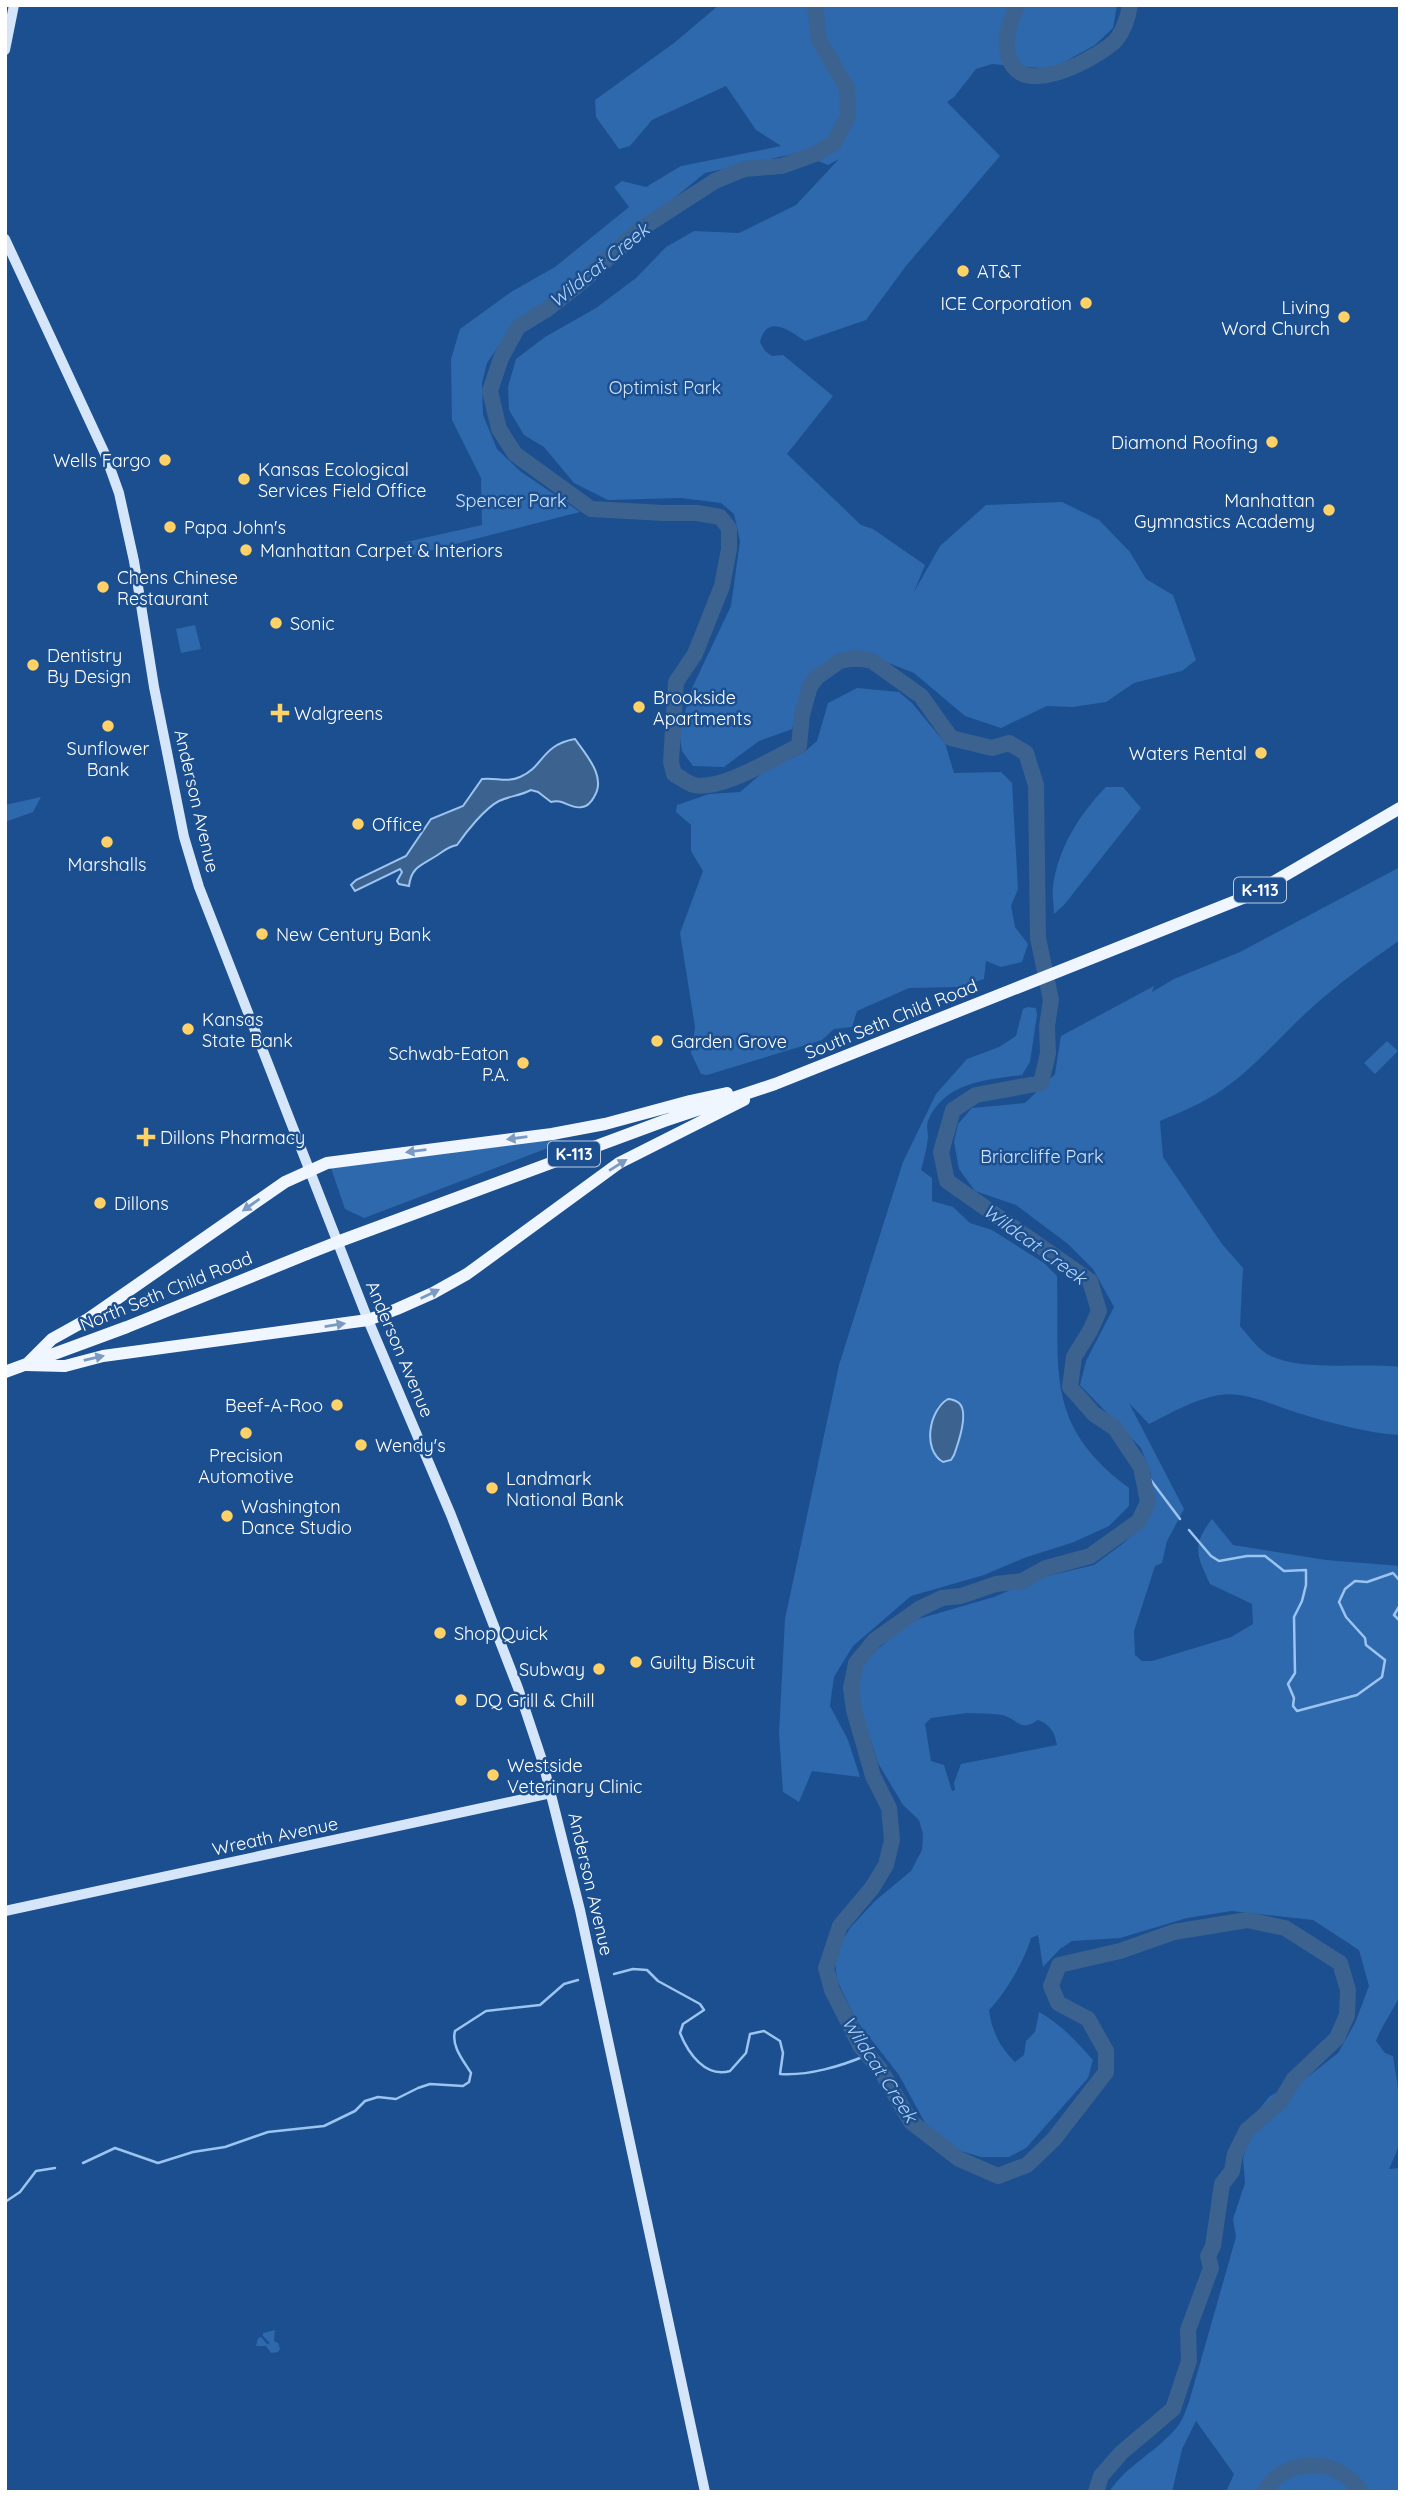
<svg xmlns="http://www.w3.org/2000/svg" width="1405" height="2497" font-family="Quicksand,sans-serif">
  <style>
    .green { fill: #2e69ad; fill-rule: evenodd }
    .water { fill: #3c6290; stroke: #9cc4f0; stroke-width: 2 }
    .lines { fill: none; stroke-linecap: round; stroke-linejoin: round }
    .stream { stroke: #9cc4f0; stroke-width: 2.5 }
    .river { stroke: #3c6290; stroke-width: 16 }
    .secondary { stroke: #d6e6fa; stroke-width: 10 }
    .primary { stroke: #f0f6ff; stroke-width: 12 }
    .primary-bridge { stroke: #f0f6ff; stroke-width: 12 }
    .oneway { fill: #7b9ac1 }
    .poi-dot { fill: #ffd166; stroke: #1b4f8f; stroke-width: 2.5 }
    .labels { text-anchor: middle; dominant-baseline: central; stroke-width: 5; stroke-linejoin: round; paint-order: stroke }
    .shield { fill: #1b4f8f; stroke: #bbcadd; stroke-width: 2 }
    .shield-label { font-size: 16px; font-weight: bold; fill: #fff }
    .poi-label { font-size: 18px; fill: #fff; stroke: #1b4f8f; text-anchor: start }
    .park-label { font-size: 18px; fill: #cfe3fa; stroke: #1b4f8f }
    .street-label { font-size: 18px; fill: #fff; stroke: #1b4f8f }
    .water-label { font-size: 19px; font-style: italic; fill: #b5d3f5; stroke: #1b4f8f }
  </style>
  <rect width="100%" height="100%" fill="#1b4f8f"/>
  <path class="green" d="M 719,5 L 1117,5 L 1113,28 L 1095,45 L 1052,69 L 992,64 L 976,69 L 954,97 L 947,102 L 1000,156 L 906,266 L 866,320 L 805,341 C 790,331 767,313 760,342 L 765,351 L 772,356 L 783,355 L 833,396 L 787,454 L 861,525 L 873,529 L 925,565 L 914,592 L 940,546 L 986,505 L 1062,502 L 1099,520 L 1130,552 L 1146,579 L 1173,595 L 1196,660 L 1182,671 L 1134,683 L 1106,702 L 1073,707 L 1047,706 L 1001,728 L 965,716 L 914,673 L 863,653 L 835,657 L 806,681 L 792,729 L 759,741 L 724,767 L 693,766 L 682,751 L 679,731 L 693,686 L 731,606 L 740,541 L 734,514 L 721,503 L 681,498 L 608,500 L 574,483 L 544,447 L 524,435 L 509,410 L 508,387 L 516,359 L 545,337 L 596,308 L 636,278 L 666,247 L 694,231 L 739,233 L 796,205 L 839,159 L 828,165 L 798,153 L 705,173 L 657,212 L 632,228 L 585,271 L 517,323 L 503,340 L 487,363 L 482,383 L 483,415 L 497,449 L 520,471 L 580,512 L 409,556 L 406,542 L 482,525 L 481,478 L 452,420 L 451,359 L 460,329 L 511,292 L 555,267 L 629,207 L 614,187 L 622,181 L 646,187 L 681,166 L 781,146 L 756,130 L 726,86 L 652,120 L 630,146 L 619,149 L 596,117 L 595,100 L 674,43 Z
    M 195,625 L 201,649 L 181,653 L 176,629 Z
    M 857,688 L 899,692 L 912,703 L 945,743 L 954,773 L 1001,772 L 1012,783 L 1018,889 L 1011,906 L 1015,927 L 1028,944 L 1022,962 L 1001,967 L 986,961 L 984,979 L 958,987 L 909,988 L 857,1011 L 852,1027 L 834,1029 L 822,1040 L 707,1075 L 701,1074 L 691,1053 L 695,1027 L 680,933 L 703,871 L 691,851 L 691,825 L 676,812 L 677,805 L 709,794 L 740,792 L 767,769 L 803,753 L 817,741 L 828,703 Z
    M 1106,787 L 1123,787 L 1141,808 L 1064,905 L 1054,914 C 1054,906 1052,896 1053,887 C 1057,850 1080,813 1106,787 Z
    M 41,797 L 33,812 L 5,822 L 5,805 Z
    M 1400,867 L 1400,940 C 1367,963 1335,986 1306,1013 C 1278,1039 1254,1068 1222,1090 C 1203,1103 1181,1112 1160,1121 L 1163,1157 L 1222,1244 L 1243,1268 L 1240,1326 C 1248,1335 1259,1351 1271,1356 C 1305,1372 1362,1362 1400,1367 L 1400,1435 C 1366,1433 1331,1423 1298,1413 C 1274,1406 1246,1391 1219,1395 C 1195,1399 1171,1413 1149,1424 L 1129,1403 L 1184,1509 L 1167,1541 L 1162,1563 L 1155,1566 L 1134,1631 L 1135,1655 L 1142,1661 L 1152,1661 L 1231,1637 L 1253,1624 L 1252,1604 L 1210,1584 C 1197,1556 1191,1546 1212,1519 L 1233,1545 L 1326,1560 L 1400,1566 L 1400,1995 C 1393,2011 1382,2025 1376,2041 L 1385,2053 L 1393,2056 C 1397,2083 1403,2111 1400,2138 C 1399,2148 1393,2160 1389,2169 L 1400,2168 L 1400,2492 L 1247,2492 L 1246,2490 L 1244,2492 L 1226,2492 L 1234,2474 L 1196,2421 L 1182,2449 L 1172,2492 L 1109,2492 C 1127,2464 1162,2449 1180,2423 C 1184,2417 1186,2409 1189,2402 L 1236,2237 L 1233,2219 L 1245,2183 L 1243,2158 L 1256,2113 L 1270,2096 L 1309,2076 L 1338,2053 L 1355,2023 L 1369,1986 L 1359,1950 L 1313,1920 L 1232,1911 L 1187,1918 L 1120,1938 L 1072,1941 L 1060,1949 L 1043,1967 L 1038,1935 L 1031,1938 C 1025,1960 1005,1994 989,2010 C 992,2032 1000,2047 1015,2062 L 1024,2055 L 1026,2041 L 1035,2032 L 1039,2012 C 1061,2024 1077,2042 1093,2060 L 1088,2078 L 1026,2148 L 1009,2157 L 981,2157 L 957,2150 L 925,2123 L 899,2075 L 856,2020 L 837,1980 L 835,1962 L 839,1947 L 850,1928 L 875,1901 L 911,1871 L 922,1850 L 923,1834 L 919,1820 L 903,1805 L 878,1763 L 867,1728 L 864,1728 L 855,1706 L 863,1666 L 873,1653 L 911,1621 L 994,1597 L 1039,1578 L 1094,1565 L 1121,1545 L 1143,1526 L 1152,1498 L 1151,1474 L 1141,1448 L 1080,1385 L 1086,1361 L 1114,1307 L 1093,1269 L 1068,1244 L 1016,1205 L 975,1191 L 959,1169 L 954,1142 L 958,1124 L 972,1108 L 1025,1103 L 1055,1074 L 1061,1036 L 1154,986 L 1152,992 L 1174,979 L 1240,952 ZM 967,1713 C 978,1714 991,1713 1002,1715 C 1019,1719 1019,1733 1038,1720 C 1050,1724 1055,1733 1057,1745 L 961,1764 L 954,1783 L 955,1790 L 952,1791 L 944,1765 L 931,1761 L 925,1724 L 931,1718 Z
    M 1028,1007 L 1036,1008 L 1037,1015 L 1030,1062 L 1022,1075 C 986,1080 944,1082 928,1121 C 926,1126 928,1131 928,1137 C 927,1148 924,1159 921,1170 L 932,1178 L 932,1201 L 953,1207 L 970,1223 L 992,1230 L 1044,1263 L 1057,1276 C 1060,1371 1043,1424 1129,1488 L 1129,1506 L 1109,1526 L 1074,1542 L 1024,1558 L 984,1575 L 911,1596 L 853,1646 L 834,1677 L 830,1706 L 848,1740 L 860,1777 L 812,1771 L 799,1802 L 783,1792 L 779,1733 L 785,1619 L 839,1365 L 903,1162 L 936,1094 L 967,1059 L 999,1047 L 1016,1036 L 1023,1009 ZM 948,1399 L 958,1401 L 962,1406 L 956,1449 L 931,1425 L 938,1406 Z
    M 1387,1041 L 1398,1051 L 1375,1074 L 1364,1063 Z
    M 556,1139 L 560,1140 L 561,1143 L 364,1218 L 345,1209 L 331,1168 Z
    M 275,2330 L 274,2341 L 278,2343 L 280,2349 L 278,2352 L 271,2353 L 266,2346 L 256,2346 L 258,2338 L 261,2337 L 267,2344 L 270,2343 L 263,2336 L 263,2333 Z"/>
  <path class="water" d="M 575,739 C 586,755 607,777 594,797 C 592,801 587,807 582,807 C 571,810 563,798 551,802 L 538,792 L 531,790 C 520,796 509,796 499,801 C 485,808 466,832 457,845 C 447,847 444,851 436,856 C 422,865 411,867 409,886 L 399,884 L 397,881 L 402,872 L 400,869 L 355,891 L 351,885 L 356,880 L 406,856 L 431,819 L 463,806 L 482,779 C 495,777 507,783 520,777 C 544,767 541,745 575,739 Z
    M 948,1399 C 951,1399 957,1401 959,1403 C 969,1412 958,1444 954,1455 L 951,1460 L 943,1462 C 922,1450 929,1410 948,1399 Z"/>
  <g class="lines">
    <path class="stream" d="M 1141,1467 L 1180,1519
      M 1189,1530 L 1211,1556 L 1219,1561 L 1247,1556 L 1265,1556 L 1284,1571 L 1306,1570 L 1306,1585 L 1302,1601 L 1294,1617 L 1295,1673 L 1288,1684 L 1294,1698 L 1293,1706 L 1297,1711 L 1357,1695 L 1382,1677 L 1385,1660 L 1366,1645 L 1365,1638 L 1346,1617 L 1339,1602 L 1345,1589 L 1355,1581 L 1367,1582 L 1393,1573 L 1400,1581
      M 1400,1605 L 1394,1615 L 1400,1621
      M 614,1974 L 633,1969 L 647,1970 L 658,1981 L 700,2004 L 704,2010 L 683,2024 L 680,2033 C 688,2053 705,2078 730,2071 L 746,2053 L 750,2034 L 764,2031 L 780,2041 L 783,2053 L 780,2074 C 808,2076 842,2066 867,2055
      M 83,2163 L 115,2148 L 158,2163 L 193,2152 L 225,2147 L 268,2132 L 324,2126 L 355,2111 L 365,2101 L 378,2097 L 396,2099 L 418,2088 L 430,2084 L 463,2086 L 469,2082 L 471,2073 C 463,2060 451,2046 455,2031 L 486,2011 L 540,2005 L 564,1984 L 578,1980
      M 5,2202 L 20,2192 L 36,2171 L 55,2168"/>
    <path class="river" d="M 815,5 L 819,40 L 847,88 L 848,116 L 834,143 L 815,154 L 782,166 L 744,169 L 715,181 L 642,228 L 577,286 L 546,310 L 518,327 L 501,358 L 490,391 L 499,429 L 515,454 L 591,509 L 663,513 L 697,513 L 720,517 L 729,528 L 729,549 L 722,586 L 695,654 L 676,682 L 671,762 L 674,774 C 680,777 687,783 694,785 C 722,791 773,758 799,746 L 802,715 L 810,686 L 817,677 L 840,661 L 856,658 L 872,661 L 921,696 L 951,738 L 992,748 L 1009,743 L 1026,753 L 1036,785 L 1038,938 L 1051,1000 L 1047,1026 L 1048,1053 L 1041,1083 L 976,1095 L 953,1110 L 941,1152 L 947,1181 L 1090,1281 L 1099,1311 L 1090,1331 L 1074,1357 L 1070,1387 L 1094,1414 L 1115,1428 L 1141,1467 L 1148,1502 L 1139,1521 L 1090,1556 L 1046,1568 L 1022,1581 L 996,1584 L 961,1596 L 942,1598 L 919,1609 L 875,1640 L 856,1663 L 851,1688 L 854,1710 L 873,1776 L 889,1808 L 892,1840 L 886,1865 L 872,1888 L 840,1926 L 826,1968 L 832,1990 L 861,2047 L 880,2069 L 911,2122 L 959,2159 L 998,2176 L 1027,2165 L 1054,2139 L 1106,2072 L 1106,2051 L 1088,2019 L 1058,2003 L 1051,1986 L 1059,1965 L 1120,1951 L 1174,1932 L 1247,1920 L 1285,1928 L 1340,1963 L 1348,1990 L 1347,2015 L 1337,2038 L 1294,2079 L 1280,2102 L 1247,2130 L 1235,2154 L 1232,2171 L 1222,2184 L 1213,2246 L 1208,2256 L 1211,2268 L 1188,2330 L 1189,2361 L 1173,2409 L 1121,2453 L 1101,2476 L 1096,2492
      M 1017,5 C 1012,18 1005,34 1007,47 C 1010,93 1060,74 1085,61 C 1095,55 1108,49 1116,40 C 1124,30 1128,18 1130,5
      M 1264,2492 C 1269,2486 1273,2479 1279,2475 C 1307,2458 1342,2463 1361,2492"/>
    <path class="secondary" d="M 5,50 L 14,5
      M 5,239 L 105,454 L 119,493 L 134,561 L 154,687 L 184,837 L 199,887 L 368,1320 L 451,1515 L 518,1688 L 543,1763 L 580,1910 L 705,2492
      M 5,1911 L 551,1793"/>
    <path class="primary" d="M 340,1241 L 664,1121 L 775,1084 L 1253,894 L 1400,808
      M 26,1365 L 52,1339 L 88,1319 L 285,1182 L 327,1163 L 552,1134 L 605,1124 L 690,1101 L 727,1093
      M 26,1365 L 65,1366 L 103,1356 L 368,1320 L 397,1309 L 433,1293 L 467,1274 L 619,1163 L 744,1100
      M 5,1372 L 127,1327 L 307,1254"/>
    <path class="primary-bridge" d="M 307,1254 L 340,1241"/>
  </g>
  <defs><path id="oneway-solid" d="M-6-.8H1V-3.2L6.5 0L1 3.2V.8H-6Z" transform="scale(1.75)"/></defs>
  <g class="oneway">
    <use href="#oneway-solid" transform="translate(517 1138) rotate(172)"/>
    <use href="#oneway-solid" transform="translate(416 1151) rotate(173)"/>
    <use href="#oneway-solid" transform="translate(618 1165) rotate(-32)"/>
    <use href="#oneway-solid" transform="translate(251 1205) rotate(145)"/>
    <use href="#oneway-solid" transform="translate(430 1294) rotate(-26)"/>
    <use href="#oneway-solid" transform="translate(335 1325) rotate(-9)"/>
    <use href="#oneway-solid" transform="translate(94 1358) rotate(-13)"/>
  </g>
  <g class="poi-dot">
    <circle cx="963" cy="271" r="7"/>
    <circle cx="1086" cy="303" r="7"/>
    <circle cx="1344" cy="317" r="7"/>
    <circle cx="1272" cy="442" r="7"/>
    <circle cx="165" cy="460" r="7"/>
    <circle cx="244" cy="479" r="7"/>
    <circle cx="1329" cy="510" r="7"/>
    <circle cx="170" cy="527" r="7"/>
    <circle cx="246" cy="550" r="7"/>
    <circle cx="103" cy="587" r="7"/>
    <circle cx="276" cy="623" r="7"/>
    <circle cx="33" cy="665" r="7"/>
    <circle cx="639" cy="707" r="7"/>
    <path d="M276.5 702.5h7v7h7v7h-7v7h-7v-7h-7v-7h7z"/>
    <circle cx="108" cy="726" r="7"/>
    <circle cx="1261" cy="753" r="7"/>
    <circle cx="358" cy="824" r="7"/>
    <circle cx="107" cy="842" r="7"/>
    <circle cx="262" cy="934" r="7"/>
    <circle cx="188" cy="1029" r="7"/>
    <circle cx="657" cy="1041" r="7"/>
    <circle cx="523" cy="1063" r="7"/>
    <path d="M142.5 1126.5h7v7h7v7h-7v7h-7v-7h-7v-7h7z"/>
    <circle cx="100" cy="1203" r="7"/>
    <circle cx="337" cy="1405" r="7"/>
    <circle cx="246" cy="1433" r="7"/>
    <circle cx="361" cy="1445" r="7"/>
    <circle cx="492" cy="1488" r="7"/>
    <circle cx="227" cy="1516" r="7"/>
    <circle cx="440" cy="1633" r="7"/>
    <circle cx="636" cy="1662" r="7"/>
    <circle cx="599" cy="1669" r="7"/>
    <circle cx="461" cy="1700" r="7"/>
    <circle cx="493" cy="1775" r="7"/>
  </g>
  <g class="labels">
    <g class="shield">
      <rect x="1234" y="877.5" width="52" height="25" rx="5"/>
      <rect x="548" y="1141.5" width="52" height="25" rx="5"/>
    </g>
    <g class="shield-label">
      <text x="1260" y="890">K-113</text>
      <text x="574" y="1154">K-113</text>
    </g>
    <g class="poi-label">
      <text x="977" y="271">AT&amp;T</text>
      <text x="1072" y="303" text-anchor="end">ICE Corporation</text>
      <text x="1330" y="307" text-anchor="end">Living<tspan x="1330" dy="21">Word Church</tspan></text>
      <text x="1258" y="442" text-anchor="end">Diamond Roofing</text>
      <text x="151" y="460" text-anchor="end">Wells Fargo</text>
      <text x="258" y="469">Kansas Ecological<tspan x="258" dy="21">Services Field Office</tspan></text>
      <text x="1315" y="500" text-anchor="end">Manhattan<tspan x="1315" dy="21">Gymnastics Academy</tspan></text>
      <text x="184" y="527">Papa John's</text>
      <text x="260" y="550">Manhattan Carpet &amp; Interiors</text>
      <text x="117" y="577">Chens Chinese<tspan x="117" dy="21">Restaurant</tspan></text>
      <text x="290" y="623">Sonic</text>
      <text x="47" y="655">Dentistry<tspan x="47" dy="21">By Design</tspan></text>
      <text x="653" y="697">Brookside<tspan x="653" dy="21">Apartments</tspan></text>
      <text x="294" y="713">Walgreens</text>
      <text x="108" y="748" text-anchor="middle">Sunflower<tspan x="108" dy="21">Bank</tspan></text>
      <text x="1247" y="753" text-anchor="end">Waters Rental</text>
      <text x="372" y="824">Office</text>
      <text x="107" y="864" text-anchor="middle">Marshalls</text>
      <text x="276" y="934">New Century Bank</text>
      <text x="202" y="1019">Kansas<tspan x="202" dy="21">State Bank</tspan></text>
      <text x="671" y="1041">Garden Grove</text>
      <text x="509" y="1053" text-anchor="end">Schwab-Eaton<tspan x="509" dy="21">P.A.</tspan></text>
      <text x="160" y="1137">Dillons Pharmacy</text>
      <text x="114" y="1203">Dillons</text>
      <text x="323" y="1405" text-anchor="end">Beef-A-Roo</text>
      <text x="375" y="1445">Wendy's</text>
      <text x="246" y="1455" text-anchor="middle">Precision<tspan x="246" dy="21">Automotive</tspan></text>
      <text x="506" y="1478">Landmark<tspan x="506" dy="21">National Bank</tspan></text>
      <text x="241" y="1506">Washington<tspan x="241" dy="21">Dance Studio</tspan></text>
      <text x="454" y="1633">Shop Quick</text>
      <text x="650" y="1662">Guilty Biscuit</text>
      <text x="585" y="1669" text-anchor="end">Subway</text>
      <text x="475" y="1700">DQ Grill &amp; Chill</text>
      <text x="507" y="1765">Westside<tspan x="507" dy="21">Veterinary Clinic</tspan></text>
    </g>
    <g class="park-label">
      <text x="665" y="387">Optimist Park</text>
      <text x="511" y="500">Spencer Park</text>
      <text x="1042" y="1156">Briarcliffe Park</text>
    </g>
    <g class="street-label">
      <text transform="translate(197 801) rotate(77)">Anderson Avenue</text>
      <text transform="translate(891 1019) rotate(-22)">South Seth Child Road</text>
      <text transform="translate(166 1291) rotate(-22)">North Seth Child Road</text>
      <text transform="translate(400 1349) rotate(67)">Anderson Avenue</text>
      <text transform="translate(275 1836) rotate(-12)">Wreath Avenue</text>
      <text transform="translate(591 1884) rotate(77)">Anderson Avenue</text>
    </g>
    <g class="water-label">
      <text transform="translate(599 265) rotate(-39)">Wildcat Creek</text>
      <text transform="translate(1035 1244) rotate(36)">Wildcat Creek</text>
      <text transform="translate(880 2069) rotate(57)">Wildcat Creek</text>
    </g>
  </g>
  <rect width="1405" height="2497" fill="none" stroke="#ffffff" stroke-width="14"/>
</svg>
